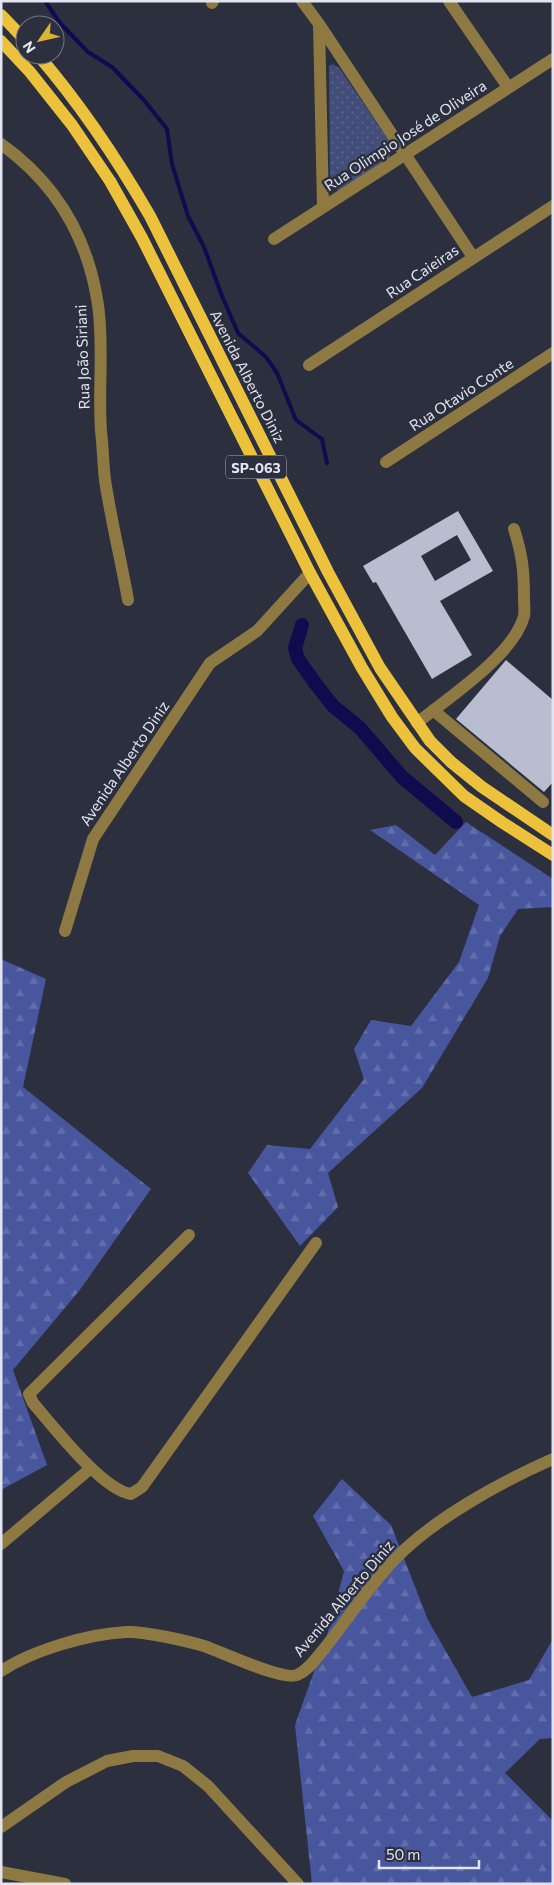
<svg xmlns="http://www.w3.org/2000/svg" width="554" height="1885" font-family="Commissioner,sans-serif">
  <style>
    .forest { fill: url(#forest-firs) }
    .park { fill: url(#park-dots) }
    .lines { fill: none; stroke-linecap: round; stroke-linejoin: round }
    .stream { stroke: #0e0b4f; stroke-width: 4 }
    .canal { stroke: #0e0b4f; stroke-width: 14 }
    .building { fill: #b8bed0; fill-rule: evenodd }
    .minor { stroke: #8d7941; stroke-width: 12 }
    .major { stroke: #ecc23c; stroke-width: 12 }
    .labels { text-anchor: middle; dominant-baseline: central; stroke-width: 5; stroke-linejoin: round; paint-order: stroke }
    .shield { fill: #2b2f3e; stroke: #abaeba; stroke-width: 1 }
    .shield-label { font-size: 14px; font-weight: bold; fill: #e2e5ef }
    .street-label { font-size: 15px; fill: #e2e5ef; stroke: #2b2f3e }
  </style>
  <defs>
    <pattern id="forest-firs" width="22" height="20" patternUnits="userSpaceOnUse" patternTransform="scale(1.25)"><rect width="22" height="20" fill="#48569e"/><path d="M5 1l3.5 6h-7zM16 11l3.5 6h-7z" fill="#626eac"/></pattern>
    <pattern id="park-dots" width="8" height="8" patternUnits="userSpaceOnUse" patternTransform="scale(1.25)"><rect width="8" height="8" fill="#434d7a"/><path d="M2 2h.1M6 6h.1" fill="none" stroke="#5e668d" stroke-width="1.8" stroke-linecap="round"/></pattern>
  </defs>
  <rect width="100%" height="100%" fill="#2b2f3e"/>
  <path class="forest" d="M 466,822 L 553,879 L 553,907 L 518,909 L 500,936 L 488,978 L 422,1088 L 328,1173 L 338,1207 L 300,1246 L 248,1173 L 267,1145 L 310,1149 L 364,1079 L 354,1049 L 371,1020 L 411,1026 L 459,962 L 479,905 L 370,830 L 396,825 L 435,855 Z
    M 1,959 L 46,979 L 23,1087 L 151,1189 L 79,1291 L 13,1370 L 47,1465 L 1,1490 Z
    M 342,1479 L 391,1525 L 428,1620 L 472,1697 L 529,1680 L 553,1639 L 553,1738 L 540,1739 L 505,1773 L 553,1821 L 553,1884 L 312,1884 L 295,1725 L 327,1635 L 344,1571 L 313,1516 Z"/>
  <path class="park" d="M 333,64 L 340,69 L 392,145 L 392,152 L 388,159 L 340,192 L 334,188 L 330,180 L 329,66 Z"/>
  <g class="lines">
    <path class="stream" d="M 45,1 L 60,23 L 88,52 L 112,67 L 143,99 L 167,129 L 172,164 L 188,216 L 204,247 L 222,296 L 238,333 L 266,357 L 277,373 L 296,420 L 322,439 L 327,463"/>
    <path class="canal" d="M 302,625 L 295,648 L 298,659 L 315,683 L 333,706 L 360,728 L 402,777 L 456,822"/>
  </g>
  <path class="building" d="M 458,511 L 493,571 L 440,601 L 472,655 L 432,679 L 376,582 L 373,583 L 363,566 ZM 457,535 L 471,560 L 435,581 L 421,556 Z
    M 506,660 L 553,700 L 553,782 L 544,792 L 456,719 Z"/>
  <g class="lines">
    <path class="minor" d="M 302,1 L 319,24 L 473,257
      M 449,1 L 508,87
      M 212,3 L 213,1
      M 319,24 L 323,206
      M 1,144 C 57,184 88,237 98,305 C 104,347 98,389 101,431 C 103,447 103,464 105,480 C 111,520 121,560 128,600
      M 274,239 L 553,59
      M 309,365 L 553,206
      M 386,462 L 553,353
      M 433,710 L 543,802
      M 417,723 C 448,698 514,655 524,616 C 525,610 524,603 524,597 C 524,570 522,554 514,529
      M 65,931 L 93,839 L 210,663 L 257,631 L 310,573
      M 189,1235 L 29,1394 L 33,1403 C 53,1426 102,1490 131,1494 L 142,1487 L 316,1243
      M 1,1544 L 91,1468
      M 1,1671 C 33,1650 88,1634 126,1632 C 144,1631 187,1641 204,1646 C 222,1652 282,1681 297,1675 C 309,1670 316,1658 324,1649 C 348,1619 368,1587 394,1560 C 433,1519 501,1482 553,1459
      M 1,1827 L 66,1782 L 107,1761 L 133,1756 L 158,1756 L 183,1766 L 208,1786 L 298,1884
      M 1,1872 L 65,1884"/>
    <path class="major" d="M 1,15 L 25,40
      M 1,41 L 30,72 L 72,125 L 110,181 L 142,238 L 310,573 L 362,668 L 392,717 L 415,748 L 464,796 L 503,823 L 553,855
      M 38,55 C 81,105 117,159 150,216 L 328,572 L 380,668 L 430,741 L 451,762 L 482,787 L 553,835"/>
  </g>
  <g class="labels">
    <rect class="shield" x="226" y="455.5" width="60" height="23" rx="4"/>
    <g class="shield-label">
      <text x="256" y="467">SP-063</text>
    </g>
    <g class="street-label">
      <text transform="translate(405 135) rotate(-33)">Rua Olimpio José de Oliveira</text>
      <text transform="translate(422 271) rotate(-34)">Rua Caieiras</text>
      <text transform="translate(82 357) rotate(-92)">Rua João Siriani</text>
      <text transform="translate(248 376) rotate(63)">Avenida Alberto Diniz</text>
      <text transform="translate(461 394) rotate(-33)">Rua Otavio Conte</text>
      <text transform="translate(124 763) rotate(-56)">Avenida Alberto Diniz</text>
      <text transform="translate(343 1598) rotate(-50)">Avenida Alberto Diniz</text>
    </g>
  </g>
  <rect width="554" height="1885" fill="none" stroke="#e2e5ef" stroke-width="5"/>
  <g transform="translate(40 40) rotate(236)"><circle r="24" fill="#2b2f3e" stroke="#747885"/>
  <path d="M0-4L9 19L0 12L-9 19Z" fill="#dab333"/>
  <text y="-8" font-size="14" font-weight="bold" text-anchor="middle" fill="#e2e5ef">N</text>
  </g>
  <path d="M379 1860v8h100v-8" fill="none" stroke="#e2e5ef" stroke-width="2.5"/>
  <text x="386" y="1860" font-size="15" fill="#e2e5ef" stroke="#2b2f3e" stroke-width="4" paint-order="stroke">50 m</text>
</svg>
